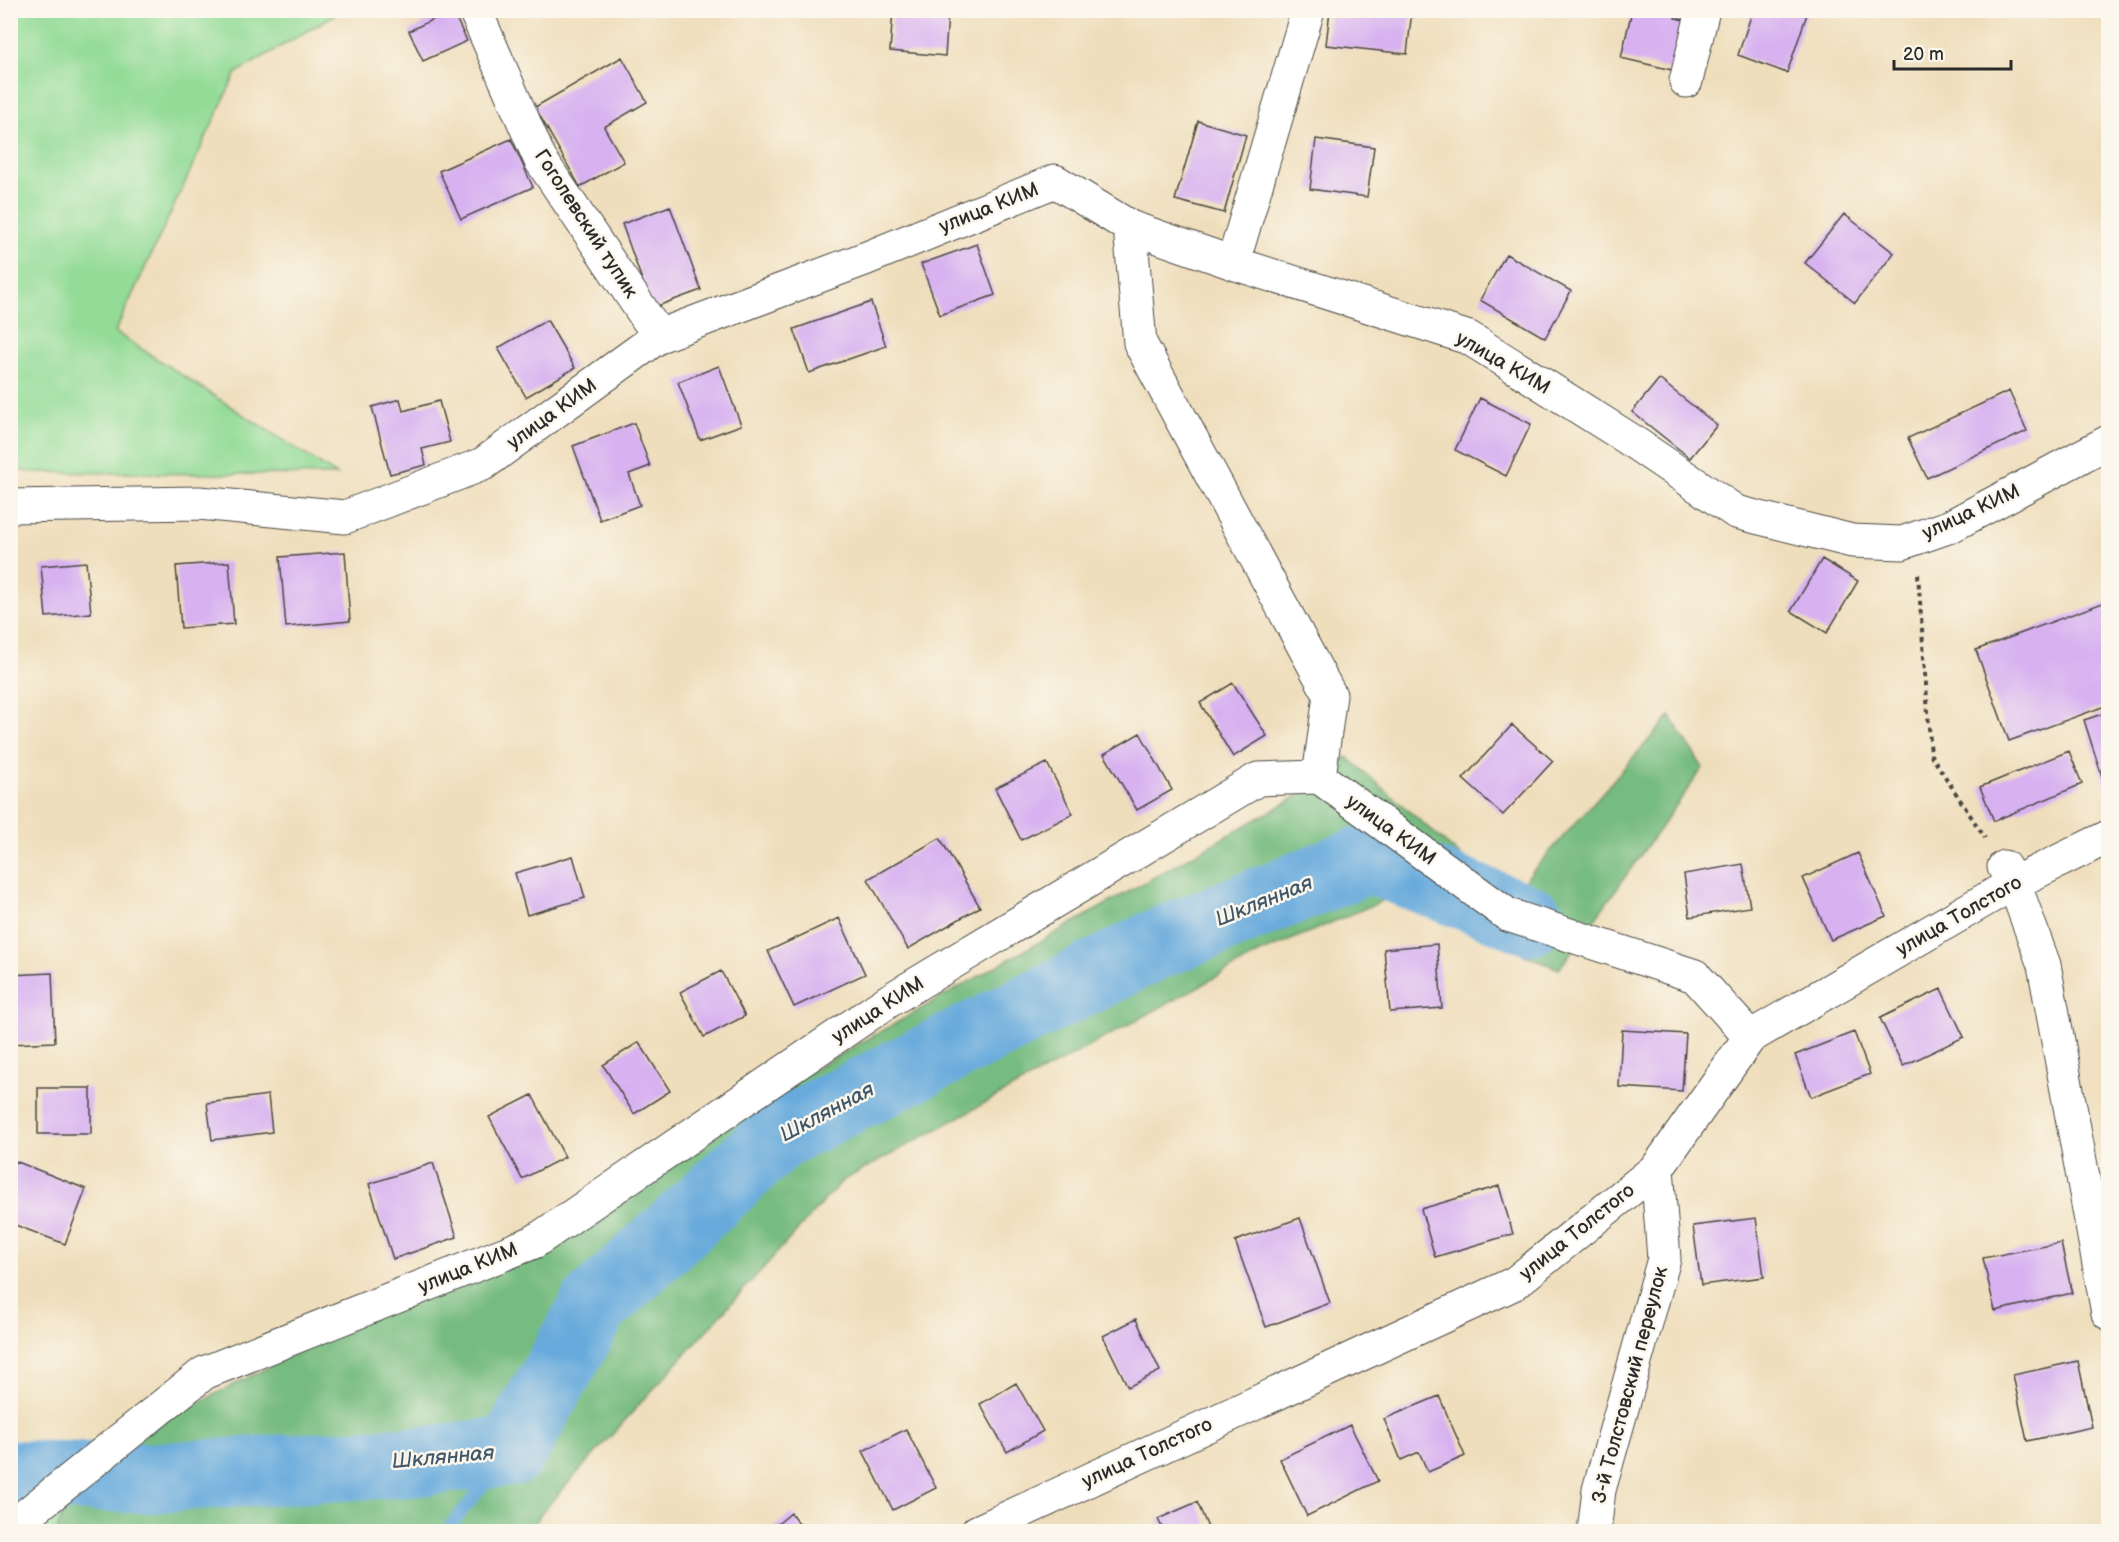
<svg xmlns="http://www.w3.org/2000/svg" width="2119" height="1542" font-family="'Balsamiq Sans',sans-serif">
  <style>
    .green { fill: #93db96; stroke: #5f8360; stroke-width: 1.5 }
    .forest { fill: #76bb7f; stroke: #507355; stroke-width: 1.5 }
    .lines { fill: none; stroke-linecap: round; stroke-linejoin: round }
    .stream { stroke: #67aadc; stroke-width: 12 }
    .river { stroke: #67aadc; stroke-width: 70 }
    .building { fill: #d7b1f0 }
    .minor-casing { stroke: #484641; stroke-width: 35 }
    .path { stroke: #484641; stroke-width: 4; stroke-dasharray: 4.5 4.5; stroke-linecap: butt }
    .minor { stroke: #fff; stroke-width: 33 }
    .labels { text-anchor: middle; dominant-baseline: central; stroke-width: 5; stroke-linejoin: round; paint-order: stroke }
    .street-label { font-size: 20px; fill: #2b2b2b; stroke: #fbf7ec }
    .water-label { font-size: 21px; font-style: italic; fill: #405769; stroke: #fbf7ec }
  </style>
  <rect width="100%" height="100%" fill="#fbf7ec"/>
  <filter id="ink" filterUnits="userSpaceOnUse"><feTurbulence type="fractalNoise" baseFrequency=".0167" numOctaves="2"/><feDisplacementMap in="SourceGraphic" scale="12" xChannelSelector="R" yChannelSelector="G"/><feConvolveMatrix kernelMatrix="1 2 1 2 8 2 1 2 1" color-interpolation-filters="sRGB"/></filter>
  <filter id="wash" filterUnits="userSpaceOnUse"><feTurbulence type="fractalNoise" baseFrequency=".008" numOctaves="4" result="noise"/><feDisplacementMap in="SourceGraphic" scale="24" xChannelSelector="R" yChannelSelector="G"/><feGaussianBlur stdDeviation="1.35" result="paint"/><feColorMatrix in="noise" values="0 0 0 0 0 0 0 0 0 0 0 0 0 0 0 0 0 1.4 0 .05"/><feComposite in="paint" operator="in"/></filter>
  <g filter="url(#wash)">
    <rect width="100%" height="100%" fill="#efdebc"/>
    <path class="green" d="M 11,10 L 341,11 L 236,73 L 115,332 L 337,475 L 29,472 L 11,468 Z
      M 76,1465 L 57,1531 L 20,1531 Z"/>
    <path class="forest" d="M 1670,716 L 1703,768 L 1559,969 L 1389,898 L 1258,954 L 842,1181 L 541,1513 L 532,1531 L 57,1532 L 76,1465 L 457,1271 L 1296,797 L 1347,757 L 1509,898 Z"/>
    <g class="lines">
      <path class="stream" d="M 445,1532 L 512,1451"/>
      <path class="river" d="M 10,1475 L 146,1478 L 423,1461 L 512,1451 L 595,1305 L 780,1134 L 1153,946 L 1369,858 L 1530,920"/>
    </g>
    <g id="blocks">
      <path class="building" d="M 452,10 L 467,41 L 423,61 L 409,31 Z
        M 893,10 L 948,14 L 945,56 L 890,51 Z
        M 1330,10 L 1412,10 L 1407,54 L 1326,45 Z
        M 1632,10 L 1677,10 L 1675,18 L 1684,20 L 1672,70 L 1621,58 Z
        M 1753,10 L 1796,10 L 1807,14 L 1787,73 L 1738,55 Z
        M 622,57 L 647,102 L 604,127 L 624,162 L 580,187 L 535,107 Z
        M 1198,121 L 1246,135 L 1224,213 L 1175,200 Z
        M 511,139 L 533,187 L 461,219 L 439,171 Z
        M 1316,139 L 1374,147 L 1367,197 L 1310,189 Z
        M 670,206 L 701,290 L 652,308 L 622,224 Z
        M 1844,214 L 1894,253 L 1855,303 L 1805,263 Z
        M 977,244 L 995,295 L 940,315 L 921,264 Z
        M 1506,254 L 1571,291 L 1545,338 L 1480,300 Z
        M 871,302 L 886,346 L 809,373 L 794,329 Z
        M 547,320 L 575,368 L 526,397 L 498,348 Z
        M 719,366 L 741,425 L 700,440 L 678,382 Z
        M 1659,379 L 1717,425 L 1690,458 L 1632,412 Z
        M 2009,391 L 2027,431 L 1927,478 L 1908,438 Z
        M 1480,398 L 1531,424 L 1506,476 L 1455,450 Z
        M 400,399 L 403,411 L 439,401 L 450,442 L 422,449 L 426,465 L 390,474 L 372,407 Z
        M 634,423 L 650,466 L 629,474 L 640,505 L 600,520 L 573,446 Z
        M 345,552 L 350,621 L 286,627 L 280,557 Z
        M 1822,559 L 1858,581 L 1827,633 L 1791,611 Z
        M 86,562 L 91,613 L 46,617 L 41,566 Z
        M 229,562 L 234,624 L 181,628 L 176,566 Z
        M 2108,601 L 2108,705 L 2009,741 L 1976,650 Z
        M 1233,683 L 1267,736 L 1233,757 L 1200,703 Z
        M 2108,712 L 2108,788 L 2106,789 L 2084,720 Z
        M 1512,725 L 1553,761 L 1503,815 L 1463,779 Z
        M 1140,733 L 1172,790 L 1137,810 L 1104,754 Z
        M 2069,751 L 2082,784 L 1994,821 L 1980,787 Z
        M 1047,763 L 1073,814 L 1021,840 L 995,788 Z
        M 940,838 L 980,907 L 908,949 L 868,879 Z
        M 1858,853 L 1886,916 L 1831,940 L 1803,878 Z
        M 573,856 L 585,898 L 527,915 L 515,873 Z
        M 1743,864 L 1750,907 L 1690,917 L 1684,874 Z
        M 839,918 L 865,974 L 794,1007 L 768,951 Z
        M 1437,944 L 1442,1008 L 1390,1012 L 1384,949 Z
        M 721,971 L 745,1016 L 704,1037 L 680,992 Z
        M 52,973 L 55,1042 L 10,1044 L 10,975 Z
        M 1941,989 L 1964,1037 L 1903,1066 L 1880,1018 Z
        M 1622,1030 L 1686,1034 L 1682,1091 L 1619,1087 Z
        M 1854,1032 L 1870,1074 L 1811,1097 L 1795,1055 Z
        M 639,1042 L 670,1091 L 634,1114 L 603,1065 Z
        M 38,1088 L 91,1088 L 91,1134 L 38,1134 Z
        M 268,1095 L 272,1132 L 212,1140 L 207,1103 Z
        M 532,1095 L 565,1157 L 522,1179 L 489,1117 Z
        M 15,1161 L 86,1189 L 65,1244 L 10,1223 L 10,1173 Z
        M 433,1163 L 457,1237 L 393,1259 L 369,1184 Z
        M 1499,1186 L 1513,1234 L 1435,1257 L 1421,1209 Z
        M 1300,1218 L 1330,1303 L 1266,1327 L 1235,1241 Z
        M 1756,1218 L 1764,1277 L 1701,1285 L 1693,1226 Z
        M 2061,1243 L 2072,1293 L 1995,1311 L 1983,1258 Z
        M 1136,1319 L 1160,1371 L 1128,1387 L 1103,1336 Z
        M 2078,1361 L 2092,1427 L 2027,1441 L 2013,1375 Z
        M 1016,1383 L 1043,1431 L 1007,1452 L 980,1404 Z
        M 1439,1396 L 1465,1456 L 1428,1472 L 1419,1452 L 1401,1460 L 1384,1419 Z
        M 1350,1425 L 1378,1481 L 1307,1516 L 1280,1459 Z
        M 906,1429 L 936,1488 L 893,1510 L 863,1451 Z
        M 1197,1502 L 1210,1532 L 1164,1532 L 1158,1519 Z
        M 791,1513 L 805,1532 L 768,1532 Z"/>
    </g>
  </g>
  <g filter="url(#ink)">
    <use href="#blocks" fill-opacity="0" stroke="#484641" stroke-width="1.5"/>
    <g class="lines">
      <g class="minor-casing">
        <path id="minor" d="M 475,10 L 540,159 L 659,336
          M 1686,81 L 1703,10
          M 1130,227 L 1140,343 L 1330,695 L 1319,777
          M 1233,263 L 1308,10
          M 10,506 L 199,503 L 345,517 L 483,464 L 659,336 L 867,258 L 1055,181 L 1130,227 L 1233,263 L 1469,338 L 1626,437 L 1736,512 L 1852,541 L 1902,543 L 1951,526 L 2108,442
          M 2004,867 L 2014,883 L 2044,965 L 2108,1313
          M 10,1528 L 204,1373 L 534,1242 L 890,1000 L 1258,779 L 1319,777 L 1508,915 L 1695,976 L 1750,1037
          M 977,1532 L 1515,1283 L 1657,1168 L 1750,1037 L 2014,883 L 2108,837
          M 1594,1532 L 1599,1490 L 1664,1259 L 1657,1168"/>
      </g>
      <path class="path" d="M 1918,574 L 1931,755 L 1985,838"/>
      <use href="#minor" class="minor"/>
    </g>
  </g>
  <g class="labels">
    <g class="street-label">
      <text transform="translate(989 208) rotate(-22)">улица КИМ</text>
      <text transform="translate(586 224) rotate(57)">Гоголевский тупик</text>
      <text transform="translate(1503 363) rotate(30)">улица КИМ</text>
      <text transform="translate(552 414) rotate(-36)">улица КИМ</text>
      <text transform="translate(1971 512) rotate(-25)">улица КИМ</text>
      <text transform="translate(1391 830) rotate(36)">улица КИМ</text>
      <text transform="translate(1959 916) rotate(-30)">улица Толстого</text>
      <text transform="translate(878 1010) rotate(-33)">улица КИМ</text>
      <text transform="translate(1577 1232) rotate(-39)">улица Толстого</text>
      <text transform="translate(468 1268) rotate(-22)">улица КИМ</text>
      <text transform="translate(1630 1385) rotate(-75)">3-й Толстовский переулок</text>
      <text transform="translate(1147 1453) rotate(-25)">улица Толстого</text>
    </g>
    <g class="water-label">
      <text transform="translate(1264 901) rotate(-22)">Шклянная</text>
      <text transform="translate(827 1112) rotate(-28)">Шклянная</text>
      <text transform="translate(443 1457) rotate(-5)">Шклянная</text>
    </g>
  </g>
  <rect width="2119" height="1542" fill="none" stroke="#fbf7ec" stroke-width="36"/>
  <path d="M1894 60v9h117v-9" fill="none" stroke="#2b2b2b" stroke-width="3"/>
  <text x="1903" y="60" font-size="18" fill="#2b2b2b" stroke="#fbf7ec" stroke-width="4.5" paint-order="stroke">20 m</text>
</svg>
